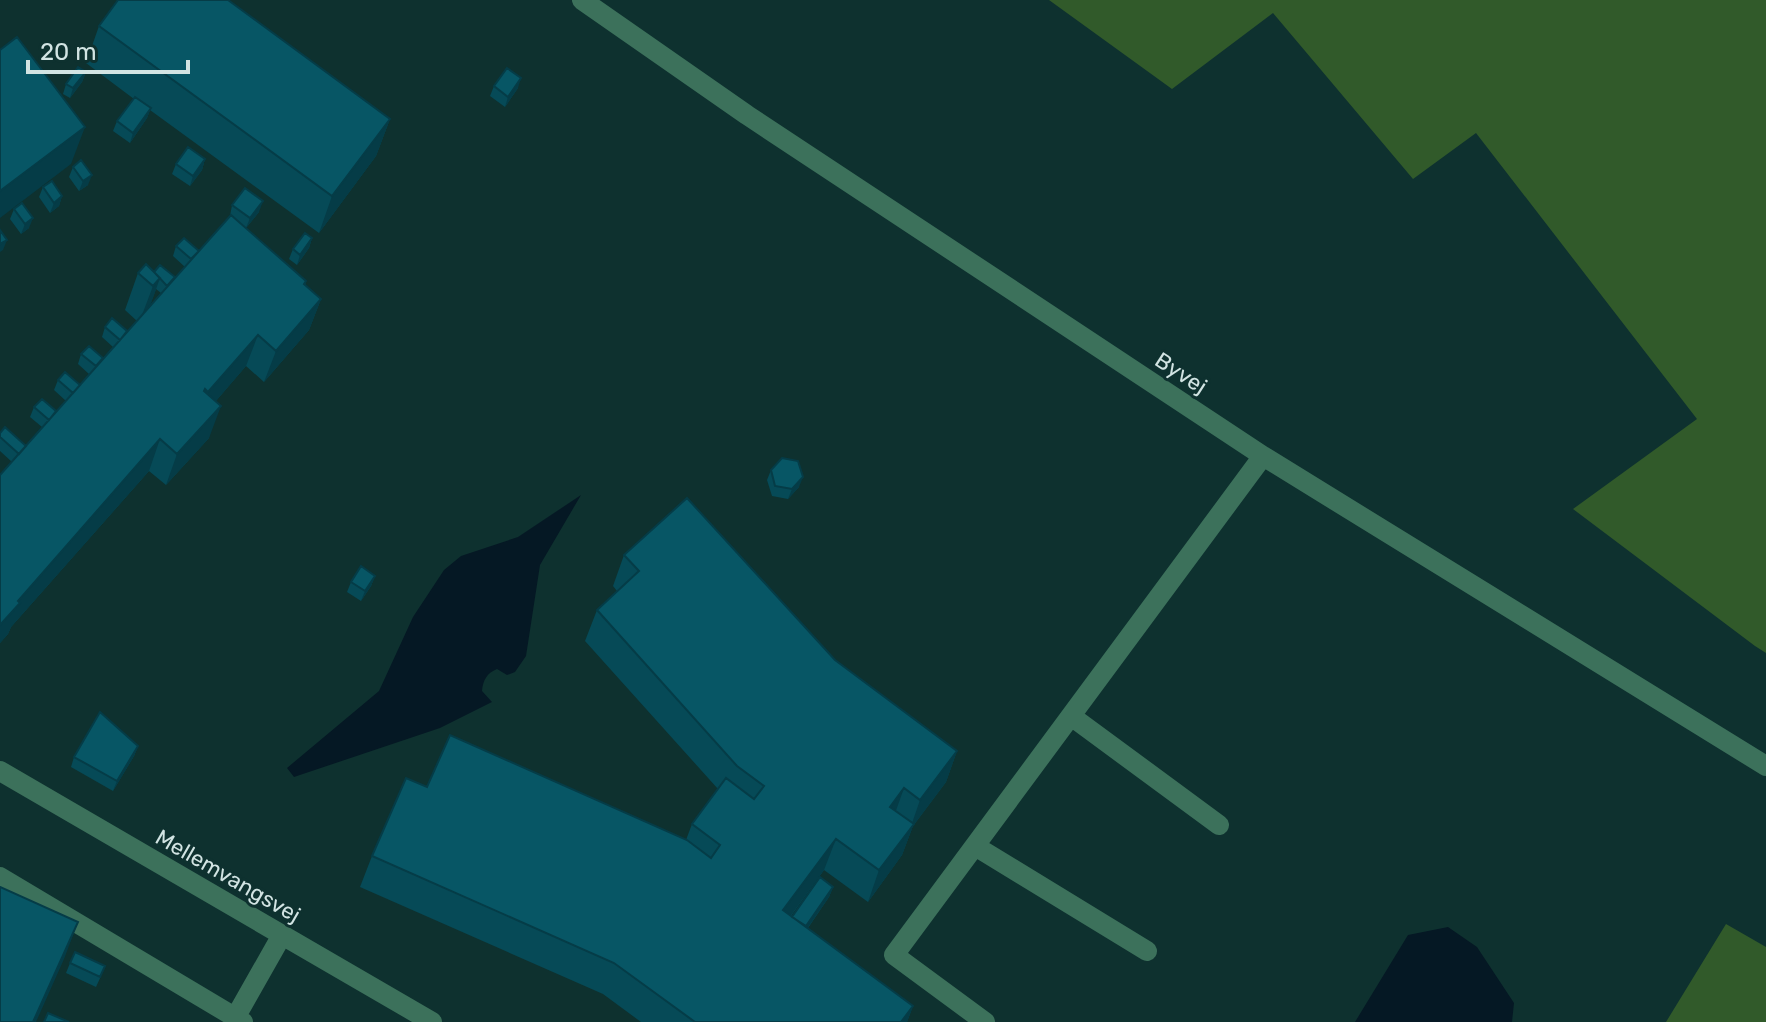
<svg xmlns="http://www.w3.org/2000/svg" width="1766" height="1022" font-family="Rubik,sans-serif">
  <style>
    .green { fill: #315a2a }
    .water { fill: #051824 }
    .lines { fill: none; stroke-linecap: round; stroke-linejoin: round }
    .minor { stroke: #3c715b; stroke-width: 20 }
    .wall { fill: #064a57; fill-rule: evenodd }
    .shaded-wall { fill: #053c47 }
    .building { fill: #075665; stroke: #053c47; stroke-width: 2 }
    .labels { text-anchor: middle; dominant-baseline: central; stroke-width: 6; stroke-linejoin: round; paint-order: stroke }
    .street-label { font-size: 22px; fill: #d2e4e3; stroke: #0e312f }
  </style>
  <rect width="100%" height="100%" fill="#0e312f"/>
  <path class="green" d="M 1049,0 L 1766,0 L 1766,653 L 1755,646 L 1573,509 L 1697,419 L 1476,133 L 1413,179 L 1273,13 L 1172,89 Z
    M 1726,924 L 1766,947 L 1766,1022 L 1666,1022 Z"/>
  <path class="water" d="M 581,495 L 540,565 L 526,656 L 515,672 L 507,675 L 497,669 C 487,673 483,680 482,691 L 492,702 L 440,728 L 294,777 L 287,768 L 379,691 L 413,617 L 444,570 L 461,556 L 518,537 Z
    M 1448,927 L 1477,947 L 1514,1003 L 1512,1022 L 1355,1022 L 1408,935 Z"/>
  <g class="lines">
    <path class="minor" d="M 582,0 L 747,115 L 1263,456 L 1766,766
      M 1071,716 L 1219,825
      M 0,771 L 432,1022
      M 975,846 L 1147,951
      M 0,877 L 243,1022
      M 235,1018 L 282,935
      M 985,1022 L 894,955 L 1263,456"/>
  </g>
  <path class="wall" d="M 99,26 L 390,119 L 376,156 L 319,233 L 150,110 L 147,118 L 130,143 L 113,131 L 117,121 L 134,99 L 86,63 Z
    M 86,72 L 82,82 L 70,98 L 63,94 L 66,84 Z
    M 494,86 L 518,88 L 505,107 L 490,96 Z
    M 205,159 L 202,170 L 190,186 L 172,174 L 176,164 Z
    M 73,167 L 88,185 L 79,191 L 69,177 Z
    M 43,187 L 62,196 L 59,206 L 50,213 L 39,197 Z
    M 232,205 L 259,212 L 246,228 L 306,281 L 305,285 L 321,299 L 309,330 L 264,382 L 246,366 L 215,402 L 209,438 L 166,485 L 149,471 L 11,627 L 8,634 L 0,643 L 0,475 L 12,462 L 0,451 L 0,433 L 26,446 L 42,427 L 30,417 L 34,407 L 56,411 L 66,401 L 54,390 L 58,380 L 80,385 L 89,374 L 78,364 L 81,354 L 103,358 L 113,347 L 102,337 L 105,327 L 127,331 L 137,321 L 125,310 L 138,273 L 154,272 L 175,277 L 185,267 L 173,256 L 176,246 L 199,251 L 230,216 ZM 156,289 L 161,293 L 150,305 Z
    M 14,209 L 29,228 L 21,234 L 10,219 Z
    M 312,238 L 309,248 L 297,265 L 289,259 L 293,249 Z
    M 771,470 L 799,487 L 788,499 L 772,496 L 767,480 Z
    M 624,555 L 835,660 L 957,751 L 946,782 L 913,826 L 902,855 L 868,902 L 824,870 L 791,916 L 792,917 L 833,887 L 829,897 L 808,928 L 913,1006 L 907,1022 L 641,1022 L 603,994 L 360,887 L 372,856 L 427,787 L 686,840 L 692,824 L 718,789 L 585,641 L 597,610 L 617,591 L 613,586 Z
    M 375,576 L 371,586 L 361,601 L 347,592 L 351,582 Z
    M 138,746 L 134,756 L 113,791 L 71,767 L 74,757 Z
    M 70,963 L 101,976 L 96,987 L 66,973 Z"/>
  <path class="shaded-wall" d="M 86,72 L 82,82 L 70,98 L 73,88 Z
    M 521,78 L 518,88 L 505,107 L 508,97 Z
    M 151,108 L 147,118 L 130,143 L 133,133 Z
    M 390,119 L 376,156 L 319,233 L 332,196 Z
    M 85,127 L 71,164 L 0,218 L 0,191 Z
    M 205,159 L 202,170 L 190,186 L 193,176 Z
    M 92,175 L 88,185 L 79,191 L 83,181 Z
    M 62,196 L 59,206 L 50,213 L 54,203 Z
    M 263,201 L 259,212 L 246,228 L 250,218 Z
    M 33,218 L 29,228 L 21,234 L 25,224 Z
    M 312,238 L 309,248 L 297,265 L 300,255 Z
    M 7,240 L 3,250 L 0,252 L 0,244 Z
    M 160,278 L 147,315 L 139,323 L 153,286 Z
    M 321,299 L 309,330 L 264,382 L 276,351 Z
    M 258,335 L 246,366 L 197,423 L 208,392 Z
    M 221,406 L 209,438 L 166,485 L 177,454 Z
    M 160,439 L 149,471 L 11,627 L 8,634 L 0,643 L 0,625 L 18,601 Z
    M 803,477 L 799,487 L 788,499 L 792,489 Z
    M 375,576 L 371,586 L 361,601 L 365,591 Z
    M 138,746 L 134,756 L 113,791 L 117,781 Z
    M 957,751 L 946,782 L 913,826 L 902,855 L 868,902 L 879,870 L 910,829 L 920,800 Z
    M 904,788 L 893,819 L 890,807 Z
    M 836,839 L 824,870 L 772,941 L 783,910 Z
    M 833,887 L 829,897 L 798,942 L 802,932 Z
    M 78,922 L 64,959 L 36,1022 L 33,1022 Z
    M 913,1006 L 907,1022 L 901,1022 Z"/>
  <path class="building" d="M 118,0 L 228,0 L 390,119 L 332,196 L 99,26 Z
    M 17,37 L 85,127 L 0,191 L 0,50 Z
    M 78,67 L 86,72 L 73,88 L 66,84 Z
    M 507,68 L 521,78 L 508,97 L 494,86 Z
    M 135,97 L 151,108 L 133,133 L 117,121 Z
    M 188,147 L 205,159 L 193,176 L 176,164 Z
    M 81,160 L 92,175 L 83,181 L 73,167 Z
    M 52,181 L 62,196 L 54,203 L 43,187 Z
    M 245,188 L 263,201 L 250,218 L 232,205 Z
    M 22,203 L 33,218 L 25,224 L 14,209 Z
    M 231,215 L 306,281 L 304,284 L 321,299 L 276,351 L 258,335 L 208,392 L 205,389 L 204,391 L 221,406 L 177,454 L 160,439 L 18,601 L 20,603 L 0,625 L 0,475 Z
    M 0,230 L 7,240 L 0,244 Z
    M 305,233 L 312,238 L 300,255 L 293,249 Z
    M 184,238 L 199,251 L 191,259 L 176,246 Z
    M 146,264 L 160,278 L 153,286 L 138,273 Z
    M 160,265 L 175,277 L 167,286 L 154,272 Z
    M 112,318 L 127,331 L 120,340 L 105,327 Z
    M 89,346 L 103,358 L 96,366 L 81,354 Z
    M 65,372 L 80,385 L 73,393 L 58,380 Z
    M 42,399 L 56,411 L 49,420 L 34,407 Z
    M 5,427 L 26,446 L 19,454 L 0,437 L 0,433 Z
    M 782,458 L 798,461 L 803,477 L 792,489 L 775,486 L 771,470 Z
    M 687,498 L 835,660 L 957,751 L 920,800 L 904,788 L 890,807 L 914,824 L 879,870 L 836,839 L 783,910 L 913,1006 L 901,1022 L 695,1022 L 614,963 L 372,856 L 406,778 L 427,787 L 450,735 L 687,840 L 711,858 L 720,845 L 692,824 L 726,778 L 754,799 L 764,786 L 737,766 L 597,610 L 639,571 L 624,555 Z
    M 361,566 L 375,576 L 365,591 L 351,582 Z
    M 100,712 L 138,746 L 117,781 L 74,757 Z
    M 820,877 L 833,887 L 806,926 L 792,917 Z
    M 0,887 L 78,922 L 33,1022 L 0,1022 Z
    M 75,952 L 105,966 L 100,977 L 70,963 Z
    M 48,1013 L 69,1022 L 44,1022 Z"/>
  <g class="labels">
    <g class="street-label">
      <text transform="translate(1181 373) rotate(33)">Byvej</text>
      <text transform="translate(228 876) rotate(30)">Mellemvangsvej</text>
    </g>
  </g>
  <path d="M28 60v12h160v-12" fill="none" stroke="#d2e4e3" stroke-width="4"/>
  <text x="40" y="60" font-size="24" fill="#d2e4e3" stroke="#0e312f" stroke-width="6" paint-order="stroke">20 m</text>
</svg>
